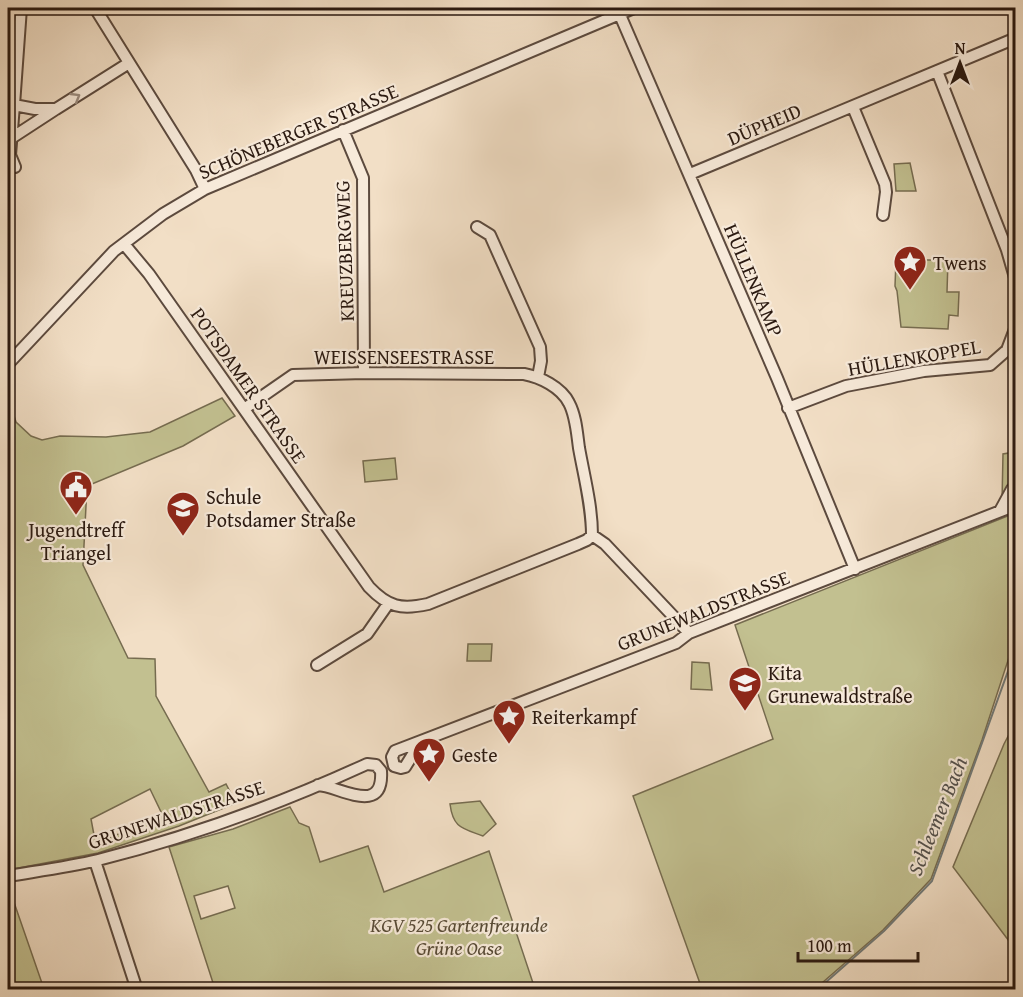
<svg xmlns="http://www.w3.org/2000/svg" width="1023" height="997" font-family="'Gentium Book Plus',serif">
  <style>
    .green { fill: #c2c090; stroke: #766c50; stroke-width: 1.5; fill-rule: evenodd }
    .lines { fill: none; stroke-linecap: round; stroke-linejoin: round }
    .stream { stroke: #717a79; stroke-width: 2 }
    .minor-casing { stroke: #5c4a3e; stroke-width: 14 }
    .minor { stroke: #f7eada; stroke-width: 10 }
    .oneway { stroke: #9b8c7f }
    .labels { text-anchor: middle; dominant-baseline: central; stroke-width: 4.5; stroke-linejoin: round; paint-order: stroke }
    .street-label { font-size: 20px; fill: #2a1910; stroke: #f7eada }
    .poi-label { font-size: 20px; fill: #2a1910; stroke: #f7eada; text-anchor: start }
    .park-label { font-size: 20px; font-style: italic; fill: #584b36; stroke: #f7eada }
    .water-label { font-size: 21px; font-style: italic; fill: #53514d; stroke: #f7eada }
  </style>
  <rect width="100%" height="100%" fill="#f2dfc6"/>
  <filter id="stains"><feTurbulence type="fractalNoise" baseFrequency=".00333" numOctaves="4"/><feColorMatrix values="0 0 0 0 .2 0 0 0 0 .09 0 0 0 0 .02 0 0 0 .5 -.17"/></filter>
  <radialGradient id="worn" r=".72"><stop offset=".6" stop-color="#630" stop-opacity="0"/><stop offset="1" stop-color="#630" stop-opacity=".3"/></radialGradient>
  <path class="green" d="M 910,163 L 916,191 L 896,191 L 894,164 Z
    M 896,260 L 948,260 L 947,292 L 959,292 L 958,316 L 949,315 L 948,329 L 901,327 L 897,291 L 895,286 Z
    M 9,378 L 10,403 L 16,422 L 31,436 L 42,440 L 60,436 L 106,437 L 150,432 L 222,398 L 235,416 L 183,446 L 87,486 L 83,565 L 128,658 L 155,659 L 156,696 L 209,792 L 226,784 L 236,803 L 179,826 L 98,853 L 8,870 L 8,380 ZM 150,789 L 162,814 L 110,838 L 94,835 L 91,819 Z
    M 1015,452 L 1015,497 L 1002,502 L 1003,454 Z
    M 395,458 L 397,479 L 365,482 L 363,461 Z
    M 1015,513 L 1015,639 L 982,740 L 931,879 L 883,930 L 815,989 L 702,989 L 633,796 L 773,739 L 735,625 Z
    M 468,644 L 492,644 L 491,661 L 467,661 Z
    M 692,662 L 709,663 L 712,690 L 691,689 Z
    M 1015,723 L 1015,949 L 953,867 L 1004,744 Z
    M 480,801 L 496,824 L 483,836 C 462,828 453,828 450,804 Z
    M 290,807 L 299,823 L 309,827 L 320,862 L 368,846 L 384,892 L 489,851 L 535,989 L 215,989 L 169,847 L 233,829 ZM 228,886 L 235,908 L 201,919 L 194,896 Z
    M 8,885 L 44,989 L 8,989 Z"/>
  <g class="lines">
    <path class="stream" d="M 817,990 L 884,931 L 932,881 L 1016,649"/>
    <g class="minor-casing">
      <path id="minor" d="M 21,8 L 14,105 L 35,109 L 56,109 L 129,63
        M 95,8 L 196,170 L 205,189
        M 617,8 L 777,378 L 855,569
        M 937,71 L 1007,250 L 1016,281
        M 14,105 L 10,155 L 15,167
        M 853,107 L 885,184 L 886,192 L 883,215
        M 343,130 L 363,178 L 364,373
        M 10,139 L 56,109
        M 690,174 L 1016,38
        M 477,227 L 490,235 L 540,347 L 541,361 L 538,377
        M 124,244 L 149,274 L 369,587 C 388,607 401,610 428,604 L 578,544 L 587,540 L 592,535 L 605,544 L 689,633
        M 8,364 L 114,251 L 163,214 L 205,189 L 634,8
        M 788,408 L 846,386 L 924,371 L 990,365 L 1007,350 L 1015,329 L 1016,313
        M 244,409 L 293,375 L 364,373 L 524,374 C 540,377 561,387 569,403 C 576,416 577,434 579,448 C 584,476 592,506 592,535
        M 1000,511 L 1012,489 L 1016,487
        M 317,665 L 367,634 L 388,604
        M 420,743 L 405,767 L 401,768 L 394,766 L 392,757 L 395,751 L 676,643 L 689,633 L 1016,505
        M 95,861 L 137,990
        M 8,876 C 38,871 69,867 98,860 C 189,837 282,803 367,764 L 376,765 L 381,771 C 384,817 339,786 318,785"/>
    </g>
    <use href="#minor" class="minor"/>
  </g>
  <defs><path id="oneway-chevron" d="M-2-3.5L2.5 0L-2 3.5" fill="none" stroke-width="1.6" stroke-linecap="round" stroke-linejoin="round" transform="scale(1.5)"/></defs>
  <use class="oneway" href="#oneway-chevron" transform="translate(76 97) rotate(-31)"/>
  <defs>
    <g id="sight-pin" transform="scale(1.725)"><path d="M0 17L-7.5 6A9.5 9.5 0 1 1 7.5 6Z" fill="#8f2418" stroke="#f7eada"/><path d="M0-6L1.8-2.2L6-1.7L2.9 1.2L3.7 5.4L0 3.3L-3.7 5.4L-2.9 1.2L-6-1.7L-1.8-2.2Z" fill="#fff"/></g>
    <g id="civic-pin" transform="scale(1.725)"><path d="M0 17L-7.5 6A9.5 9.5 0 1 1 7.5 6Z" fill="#8f2418" stroke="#f7eada"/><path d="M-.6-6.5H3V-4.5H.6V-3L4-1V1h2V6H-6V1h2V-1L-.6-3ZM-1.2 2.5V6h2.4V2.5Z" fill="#fff"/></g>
    <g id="school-pin" transform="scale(1.725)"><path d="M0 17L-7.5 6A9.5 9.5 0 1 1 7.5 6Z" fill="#8f2418" stroke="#f7eada"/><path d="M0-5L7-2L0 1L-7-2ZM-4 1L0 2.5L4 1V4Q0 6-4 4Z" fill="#fff"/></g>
  </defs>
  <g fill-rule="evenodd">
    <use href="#sight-pin" x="910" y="262"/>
    <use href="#civic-pin" x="76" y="487"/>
    <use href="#school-pin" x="183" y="508"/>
    <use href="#school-pin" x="745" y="683"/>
    <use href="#sight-pin" x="509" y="716"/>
    <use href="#sight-pin" x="429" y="754"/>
  </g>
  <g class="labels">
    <g class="street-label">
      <text transform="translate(764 124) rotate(-23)">DÜPHEID</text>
      <text transform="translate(298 131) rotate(-23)">SCHÖNEBERGER STRASSE</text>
      <text transform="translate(344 251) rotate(-92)">KREUZBERGWEG</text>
      <text transform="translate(754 280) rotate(67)">HÜLLENKAMP</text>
      <text x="404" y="356">WEISSENSEESTRASSE</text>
      <text transform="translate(914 357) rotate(-10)">HÜLLENKOPPEL</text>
      <text transform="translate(249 385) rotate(55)">POTSDAMER STRASSE</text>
      <text transform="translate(703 610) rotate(-22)">GRUNEWALDSTRASSE</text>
      <text transform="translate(176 814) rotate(-18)">GRUNEWALDSTRASSE</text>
    </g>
    <g class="poi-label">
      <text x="933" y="262">Twens</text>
      <text x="206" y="496">Schule<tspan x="206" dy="23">Potsdamer Straße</tspan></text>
      <text x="76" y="529" text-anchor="middle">Jugendtreff<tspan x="76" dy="23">Triangel</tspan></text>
      <text x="768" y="672">Kita<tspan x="768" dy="23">Grunewaldstraße</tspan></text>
      <text x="532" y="716">Reiterkampf</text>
      <text x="452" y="754">Geste</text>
    </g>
    <g class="park-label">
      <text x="459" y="924">KGV 525 Gartenfreunde<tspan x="459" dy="23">Grüne Oase</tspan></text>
    </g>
    <g class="water-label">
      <text transform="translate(937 816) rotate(-68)">Schleemer Bach</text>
    </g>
  </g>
  <rect width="1023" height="997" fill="none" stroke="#f2dfc6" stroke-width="30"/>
  <rect x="9" y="9" width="1005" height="979" fill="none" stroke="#2a1910" stroke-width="3"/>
  <rect x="15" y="15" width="993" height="967" fill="none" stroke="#2a1910" stroke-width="1.5"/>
  <g transform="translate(960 63)" stroke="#f7eada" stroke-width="4.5" paint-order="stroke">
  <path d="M0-4.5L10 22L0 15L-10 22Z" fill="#2a1910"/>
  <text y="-9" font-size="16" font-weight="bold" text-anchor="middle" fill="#2a1910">N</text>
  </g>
  <path d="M798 952v9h120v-9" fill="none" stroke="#2a1910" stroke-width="3"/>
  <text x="807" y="952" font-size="18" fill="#2a1910" stroke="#f7eada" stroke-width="4.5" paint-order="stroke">100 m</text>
  <rect width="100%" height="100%" filter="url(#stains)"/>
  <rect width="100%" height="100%" fill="url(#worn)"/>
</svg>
